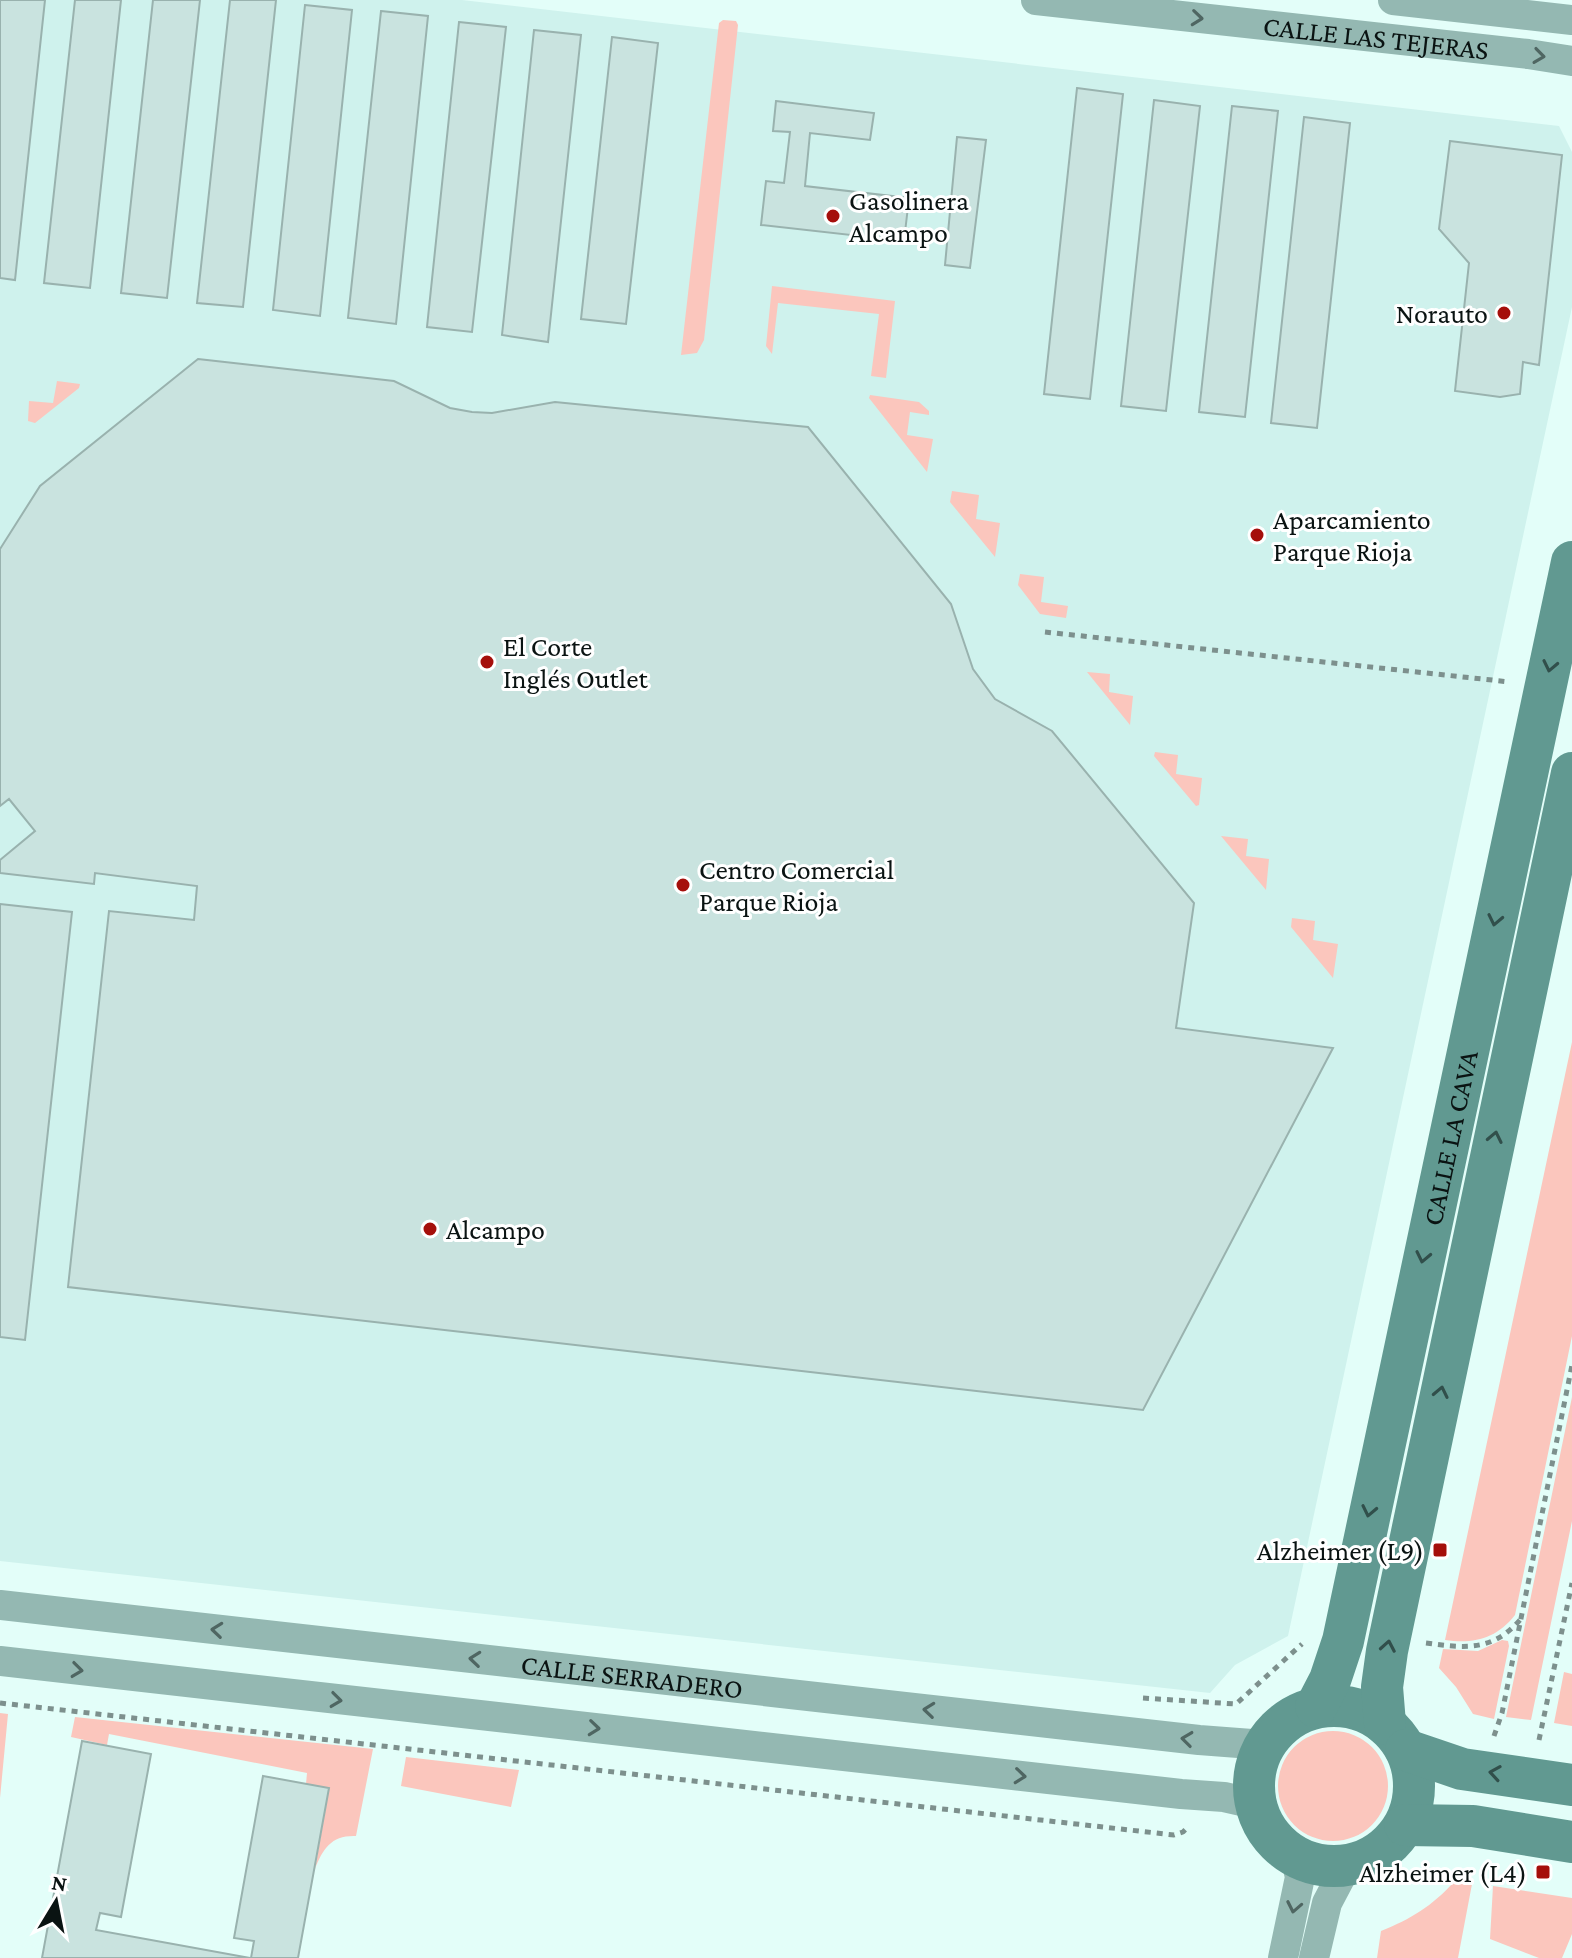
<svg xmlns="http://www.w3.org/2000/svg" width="1572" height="1958" font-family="'Crimson Pro',serif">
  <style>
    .built { fill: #cff2ed }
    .green { fill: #fbc6bd }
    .building { fill: #c9e3df; stroke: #99b2ae; stroke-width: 2 }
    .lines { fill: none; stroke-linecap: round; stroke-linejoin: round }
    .path { stroke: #7d908d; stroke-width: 5; stroke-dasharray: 6 6; stroke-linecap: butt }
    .street { stroke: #94b8b2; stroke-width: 30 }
    .secondary { stroke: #619991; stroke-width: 42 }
    .oneway { stroke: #4f6662 }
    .oneway2 { stroke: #314f4b }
    .poi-dot { fill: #a50f0b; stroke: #fff; stroke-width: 3 }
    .labels { text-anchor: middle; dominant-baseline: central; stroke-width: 6; stroke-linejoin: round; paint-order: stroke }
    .street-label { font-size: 28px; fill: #0a1312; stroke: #fff }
    .poi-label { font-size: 28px; fill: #0a1312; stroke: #fff; text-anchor: start }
  </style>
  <rect width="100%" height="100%" fill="#e3fef9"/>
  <path class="built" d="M 0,0 L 462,0 L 1559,126 L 1572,152 L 1572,307 L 1288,1636 L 1235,1665 L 1210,1693 L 0,1561 Z"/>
  <path class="green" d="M 723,20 L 736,21 L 738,25 L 704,340 L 697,353 L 681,355 L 719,23 Z
    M 772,286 L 895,301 L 886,378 L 871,376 L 879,314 L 778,303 L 772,354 L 766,346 Z
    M 57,381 L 80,384 L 79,388 L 35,423 L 28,421 L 29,401 L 53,403 Z
    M 870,395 L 919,402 L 929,411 L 929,415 L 910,412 L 907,435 L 933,439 L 927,472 L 869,398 Z
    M 952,491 L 979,495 L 976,519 L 1000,523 L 995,557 L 950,502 Z
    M 1020,574 L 1044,577 L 1041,602 L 1068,606 L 1066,618 L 1040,614 L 1018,585 Z
    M 1087,672 L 1110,674 L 1109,692 L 1133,696 L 1130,725 Z
    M 1155,752 L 1178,755 L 1176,774 L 1202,778 L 1199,805 L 1196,806 L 1154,756 Z
    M 1221,836 L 1248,839 L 1246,856 L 1269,859 L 1266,890 Z
    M 1292,918 L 1315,921 L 1313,940 L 1338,944 L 1333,978 L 1291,927 Z
    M 1572,1042 L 1572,1336 L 1515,1615 C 1496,1639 1474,1644 1445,1640 Z
    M 1572,1397 L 1572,1521 L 1531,1720 L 1506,1717 Z
    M 1502,1640 L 1508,1641 L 1509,1646 L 1494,1719 L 1473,1714 L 1456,1687 L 1439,1668 L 1443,1649 L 1478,1651 Z
    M 1564,1672 L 1572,1674 L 1572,1726 L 1554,1723 Z
    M 0,1713 L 8,1714 L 0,1798 Z
    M 75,1717 L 373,1749 L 356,1836 C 332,1835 323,1848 315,1869 L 329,1789 L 306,1784 L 307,1773 L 109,1734 L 107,1745 L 71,1737 Z
    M1278 1786a55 55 0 1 1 110 0a55 55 0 1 1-110 0Z
    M 406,1757 L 519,1770 L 511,1807 L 401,1786 Z
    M 1454,1882 L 1472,1884 L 1458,1958 L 1377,1958 L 1381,1931 C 1411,1919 1432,1906 1454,1882 Z
    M 1493,1886 L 1572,1898 L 1572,1934 L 1562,1958 L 1539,1958 L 1490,1939 Z"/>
  <path class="building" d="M 0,0 L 45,0 L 15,280 L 0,278 Z
    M 75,0 L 121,0 L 90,288 L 44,283 Z
    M 153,0 L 200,0 L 167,298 L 121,293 Z
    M 230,0 L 276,0 L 243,307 L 197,303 Z
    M 305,5 L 352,10 L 320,316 L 273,310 Z
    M 381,11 L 428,16 L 396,324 L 348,318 Z
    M 459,22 L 506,27 L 472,332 L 427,327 Z
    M 534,30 L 581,35 L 548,342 L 502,335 Z
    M 612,37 L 658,43 L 626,324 L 581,319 Z
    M 1077,88 L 1123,94 L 1090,399 L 1044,394 Z
    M 1154,100 L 1200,106 L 1166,411 L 1121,406 Z
    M 776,101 L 874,113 L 870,140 L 810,133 L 805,186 L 909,198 L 904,241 L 761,225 L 766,181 L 784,183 L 790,132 L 773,131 Z
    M 1232,106 L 1278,111 L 1245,417 L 1199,412 Z
    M 1304,117 L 1350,123 L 1317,428 L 1271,423 Z
    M 957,137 L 986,140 L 970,268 L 945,265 Z
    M 1450,141 L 1562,155 L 1539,365 L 1523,362 L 1520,394 L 1500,397 L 1455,391 L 1469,263 L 1439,229 Z
    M 198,359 L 394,381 L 450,408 L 472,412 L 492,413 L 555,402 L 808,427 L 951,604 L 973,669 L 995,699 L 1052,731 L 1194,903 L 1176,1028 L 1333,1048 L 1143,1410 L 68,1287 L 109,911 L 194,920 L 197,886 L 95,873 L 94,884 L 0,873 L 0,860 L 35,831 L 9,799 L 0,806 L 0,549 L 40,486 Z
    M 0,904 L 72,912 L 25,1340 L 0,1337 Z
    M 82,1741 L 151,1754 L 121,1917 L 100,1913 L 96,1930 L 250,1958 L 42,1958 Z
    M 263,1776 L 329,1788 L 298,1958 L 251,1958 L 254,1941 L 234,1938 Z"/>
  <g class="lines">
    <path class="path" d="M 1045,632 L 1510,682
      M 1426,1643 C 1464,1648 1492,1652 1520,1620
      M 1143,1698 L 1236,1704 L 1302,1644
      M 0,1703 L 1174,1835 L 1183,1832 L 1189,1826
      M 1494,1736 L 1502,1713 L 1572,1365
      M 1539,1740 L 1572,1583"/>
    <g class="street">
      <path id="s1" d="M 1036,0 L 1528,54 L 1572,61"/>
      <path d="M 1393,0 L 1572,20"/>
      <path id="s2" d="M 0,1605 L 1199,1740 L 1265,1745"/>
      <path d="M 0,1661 L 1181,1794 L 1224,1797 L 1255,1804"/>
      <path d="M 1283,1958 L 1300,1877 L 1295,1856"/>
      <path d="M 1314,1958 L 1327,1903 L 1347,1865"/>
    </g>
    <g class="secondary">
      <circle cx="1334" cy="1786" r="80"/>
      <path id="s3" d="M 1316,1707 L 1330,1680 L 1343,1641 L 1572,562"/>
      <path d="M 1385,1724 L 1382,1687 L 1387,1651 L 1572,773"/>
      <path d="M 1406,1750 L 1462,1769 L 1572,1785"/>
      <path d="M 1405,1825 L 1473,1826 L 1572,1842"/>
    </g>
  </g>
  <defs><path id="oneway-chevron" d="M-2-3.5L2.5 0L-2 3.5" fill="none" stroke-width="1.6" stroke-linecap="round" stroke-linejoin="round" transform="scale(2)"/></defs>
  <g class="oneway">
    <use href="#oneway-chevron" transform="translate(1197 18) rotate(6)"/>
    <use href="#oneway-chevron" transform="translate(1539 56) rotate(8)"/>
    <use href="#oneway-chevron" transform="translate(217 1630) rotate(-174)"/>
    <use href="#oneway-chevron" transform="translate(475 1659) rotate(-174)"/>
    <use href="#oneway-chevron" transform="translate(77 1670) rotate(7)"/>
    <use href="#oneway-chevron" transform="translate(336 1700) rotate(7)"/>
    <use href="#oneway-chevron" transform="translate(929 1710) rotate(-174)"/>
    <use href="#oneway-chevron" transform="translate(594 1728) rotate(6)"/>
    <use href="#oneway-chevron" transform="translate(1187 1739) rotate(-173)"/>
    <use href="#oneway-chevron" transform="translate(1020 1776) rotate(6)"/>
    <use href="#oneway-chevron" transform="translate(1294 1907) rotate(101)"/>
  </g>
  <g class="oneway2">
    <use href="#oneway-chevron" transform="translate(1550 666) rotate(102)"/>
    <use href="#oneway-chevron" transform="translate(1495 920) rotate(102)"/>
    <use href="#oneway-chevron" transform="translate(1495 1137) rotate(-78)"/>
    <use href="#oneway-chevron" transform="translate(1423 1257) rotate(102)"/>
    <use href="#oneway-chevron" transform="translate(1441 1392) rotate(-78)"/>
    <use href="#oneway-chevron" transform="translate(1369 1511) rotate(102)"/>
    <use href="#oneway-chevron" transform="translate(1388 1646) rotate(-80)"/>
    <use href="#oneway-chevron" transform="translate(1495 1773) rotate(-171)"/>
  </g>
  <g class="poi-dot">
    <circle cx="833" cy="216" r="8"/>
    <circle cx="1504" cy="313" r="8"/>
    <circle cx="1257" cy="535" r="8"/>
    <circle cx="487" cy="662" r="8"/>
    <circle cx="683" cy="885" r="8"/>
    <circle cx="430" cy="1229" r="8"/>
    <rect x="1432" y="1542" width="16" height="16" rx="4"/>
    <rect x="1535" y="1864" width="16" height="16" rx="4"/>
  </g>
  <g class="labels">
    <g class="street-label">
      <text stroke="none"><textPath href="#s1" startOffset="342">CALLE LAS TEJERAS</textPath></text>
      <text stroke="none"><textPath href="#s3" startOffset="586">CALLE LA CAVA</textPath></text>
      <text stroke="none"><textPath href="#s2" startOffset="636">CALLE SERRADERO</textPath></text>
    </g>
    <g class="poi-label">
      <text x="849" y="200">Gasolinera<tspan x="849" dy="32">Alcampo</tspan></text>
      <text x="1488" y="313" text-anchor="end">Norauto</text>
      <text x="1273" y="519">Aparcamiento<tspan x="1273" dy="32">Parque Rioja</tspan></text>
      <text x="503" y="646">El Corte<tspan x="503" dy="32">Inglés Outlet</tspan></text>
      <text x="699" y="869">Centro Comercial<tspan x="699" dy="32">Parque Rioja</tspan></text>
      <text x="446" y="1229">Alcampo</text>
      <text x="1424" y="1550" text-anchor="end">Alzheimer (L9)</text>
      <text x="1527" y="1872" text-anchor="end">Alzheimer (L4)</text>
    </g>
  </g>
  <g transform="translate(56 1902) rotate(10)" stroke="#ffffff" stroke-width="6" paint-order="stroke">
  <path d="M0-6L14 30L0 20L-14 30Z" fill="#0a1312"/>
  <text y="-12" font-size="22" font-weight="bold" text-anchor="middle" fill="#0a1312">N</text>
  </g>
</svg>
